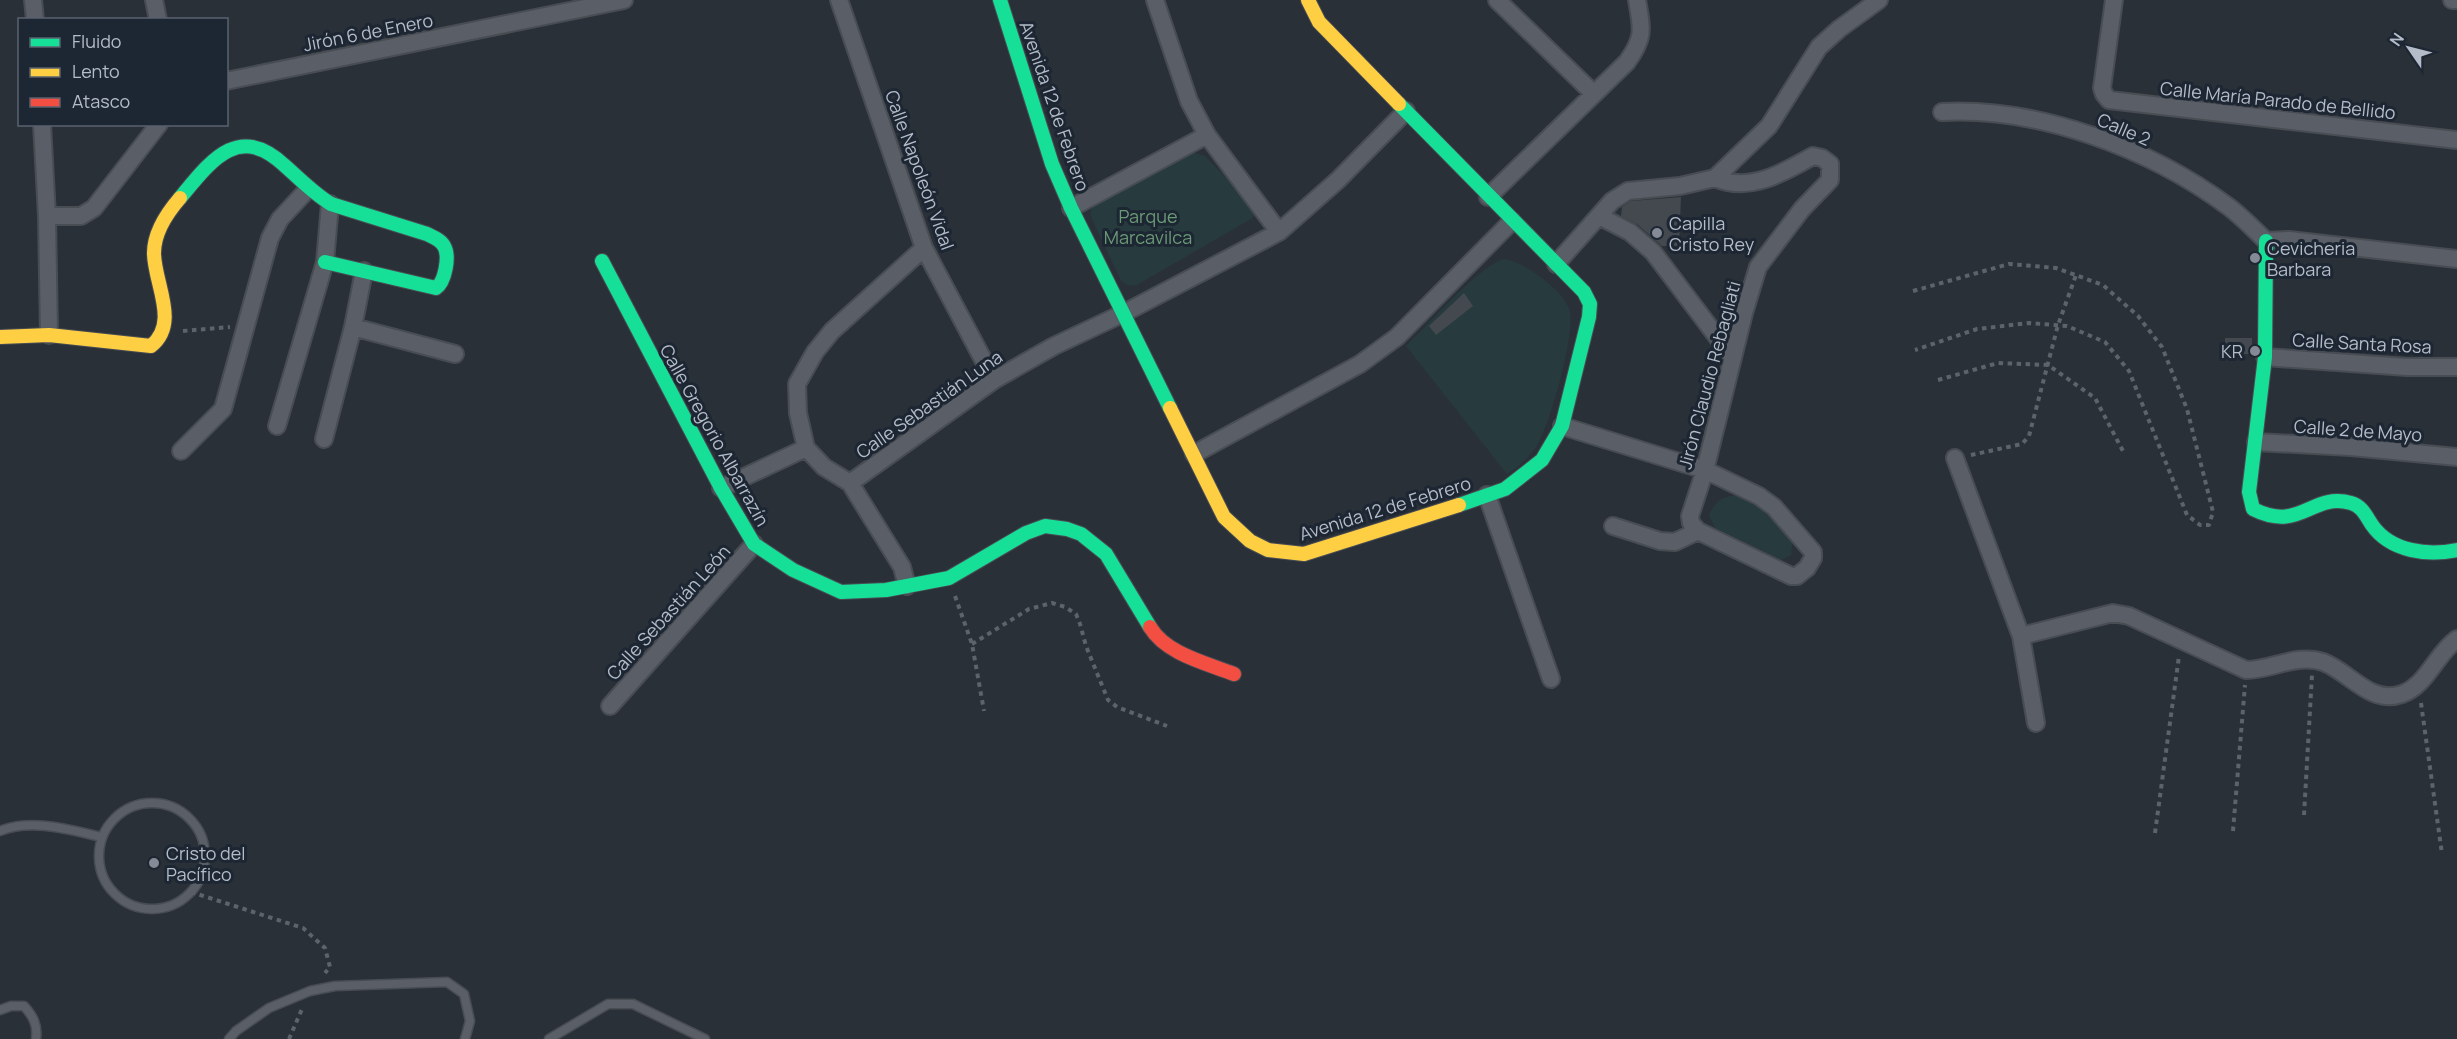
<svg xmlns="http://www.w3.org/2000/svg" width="2457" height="1039" font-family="Manrope,sans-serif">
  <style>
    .green { fill: #273a3e }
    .building { fill: #444950 }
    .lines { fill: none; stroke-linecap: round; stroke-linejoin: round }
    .lane-casing { stroke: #484c53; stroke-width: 11 }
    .street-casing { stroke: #484c53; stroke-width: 20 }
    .fast-casing { stroke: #484c53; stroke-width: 16 }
    .slow-casing { stroke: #484c53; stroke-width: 16 }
    .jam-casing { stroke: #484c53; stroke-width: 16 }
    .path { stroke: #5d636a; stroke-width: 4; stroke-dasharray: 4.5 4.5; stroke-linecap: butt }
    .lane { stroke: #5a5e66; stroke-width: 8 }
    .street { stroke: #5a5e66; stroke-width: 16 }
    .fast { stroke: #16e098; stroke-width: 14 }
    .slow { stroke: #ffcf43; stroke-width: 14 }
    .jam { stroke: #f24e42; stroke-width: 14 }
    .poi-dot { fill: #848b96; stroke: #1d2633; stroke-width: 2 }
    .labels { text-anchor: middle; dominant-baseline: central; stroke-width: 6; stroke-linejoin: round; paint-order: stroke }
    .street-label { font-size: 18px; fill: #b4bcc9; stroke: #1d2633 }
    .park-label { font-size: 18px; fill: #6b9a76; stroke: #1d2633 }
    .poi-label { font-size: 18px; fill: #b4bcc9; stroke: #1d2633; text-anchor: start }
  </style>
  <rect width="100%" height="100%" fill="#2a3038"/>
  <path class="green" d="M 1191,152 L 1205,156 L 1255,207 L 1256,214 L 1251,219 L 1135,286 L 1127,285 L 1121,281 L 1091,217 L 1091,210 L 1097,202 Z
    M 1504,259 C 1524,261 1566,292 1570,312 C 1575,335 1551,420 1539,442 C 1531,456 1521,465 1507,474 L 1406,346 C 1427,326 1480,265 1504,259 Z
    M 1741,495 L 1753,502 L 1793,538 L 1791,555 L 1781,560 L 1715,528 L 1709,515 C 1716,499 1724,496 1741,495 Z"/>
  <path class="building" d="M 1681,197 L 1679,246 L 1662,246 L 1637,224 L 1621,216 L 1622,207 L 1631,201 Z
    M 1464,293 L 1473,306 L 1436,335 L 1429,326 Z
    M 2225,338 L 2252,338 L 2252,354 L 2225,354 Z"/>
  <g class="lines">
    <g class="lane-casing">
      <path id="lane" d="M99 856a53 53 0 1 1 106 0a53 53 0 1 1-106 0Z
        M 0,831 C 32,818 70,830 102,837
        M 0,1010 L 11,1006 L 24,1006 C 33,1016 38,1025 36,1039
        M 229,1039 L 236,1031 L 269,1008 L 310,991 L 335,986 L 447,982 L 464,994 L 470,1021 L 465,1039
        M 549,1039 L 608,1004 L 633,1004 L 705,1039"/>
    </g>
    <g class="street-casing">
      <path id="street" d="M 33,0 L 35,20
        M 154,0 L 158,20
        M 839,0 L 924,248 L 994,380
        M 1155,0 L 1189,101 L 1207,135 L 1279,232
        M 1497,0 L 1593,93
        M 2114,0 L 2102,88 L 2104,94 L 2109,100 L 2457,140
        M 2452,0 L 2457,0
        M 226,81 L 624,0
        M 1942,112 C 2040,107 2151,149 2229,207 C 2242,217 2254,229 2266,241 L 2289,240 L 2457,259
        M 42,124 L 47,216 L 49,335
        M 1488,197 L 1627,62 C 1645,37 1642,29 1637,0
        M 1071,208 L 1207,135
        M 47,216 L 81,216 L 94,208 L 159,124
        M 1599,216 L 1630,232 L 1653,252 L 1733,358
        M 1556,264 L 1612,201 L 1628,191 L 1680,186 L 1715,178 L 1769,126 L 1819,47 L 1839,29 L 1879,0
        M 353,327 L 455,354
        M 2265,357 L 2407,367 L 2457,367
        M 277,426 L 325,262 L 330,204
        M 1562,426 L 1705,470 L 1759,496 L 1774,507 L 1813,552 L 1813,558 L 1807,568 L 1797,576 L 1791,576 L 1698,531 L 1691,523 L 1690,516 L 1705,470 L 1744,313 L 1758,267 L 1802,209 L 1830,180 L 1830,164 L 1822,158 L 1813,156 C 1783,173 1749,193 1715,178
        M 324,439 L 353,327 L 364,271
        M 2256,442 L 2351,447 L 2457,457
        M 181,451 L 223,409 L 270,238 L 280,219 L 308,189
        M 1194,454 L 1360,364 L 1397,337 L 1512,221
        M 1955,458 L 2021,636 L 2036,723
        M 850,483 L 994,380 L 1054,346 L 1124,313 L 1279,232 L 1338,180 L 1406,111
        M 850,483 L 824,467 L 806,448 L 798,413 L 797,384 L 815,352 L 832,331 L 924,248
        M 850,483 L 902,567 L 907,586
        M 721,488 L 806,448
        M 1487,495 L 1551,679
        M 1613,526 L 1660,541 L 1675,542 L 1698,531
        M 2021,636 L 2113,613 L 2129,616 L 2246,670 C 2272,670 2297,653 2323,662 C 2350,672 2370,705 2402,694 C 2427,685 2436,654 2457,639
        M 610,706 L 754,544"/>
    </g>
    <g class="fast-casing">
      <path id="fast" d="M 1000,0 L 1052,164 L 1071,208 L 1170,408
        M 1399,104 L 1584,292 L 1590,304 L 1589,317 L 1562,426 L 1542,460 L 1505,489 L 1459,505
        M 180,198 C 210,162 238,122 284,165 C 300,179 313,193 331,204 L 427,234 C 433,237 441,240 444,246 C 450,256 445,282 436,288 L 325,262
        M 2266,241 L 2265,357 L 2249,492 L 2253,509 C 2301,533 2311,492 2351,503 C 2362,506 2366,516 2372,525 C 2391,552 2428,556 2457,550
        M 602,261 L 721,488 L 754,544 L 793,570 L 841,592 L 886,590 L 949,578 L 1026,533 L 1045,526 L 1067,529 L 1081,534 L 1106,554 L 1150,627"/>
    </g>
    <g class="slow-casing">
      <path id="slow" d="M 1308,0 L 1319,22 L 1399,104
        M 0,337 L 49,335 L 151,346 C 180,323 154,283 154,253 C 154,232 167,213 180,198
        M 1170,408 L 1224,517 L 1250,541 L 1268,550 L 1304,554 L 1459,505"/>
    </g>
    <g class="jam-casing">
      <path id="jam" d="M 1150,627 C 1166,654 1206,663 1234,674"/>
    </g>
    <path class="path" d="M 1913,291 L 2009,264 L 2056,268 L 2103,285 L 2138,316 L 2162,347 L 2187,409 L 2213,512 L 2209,525 L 2200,525 L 2187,515 L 2129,371 L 2105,342 L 2067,326 L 2029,323 L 1977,329 L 1915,350
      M 183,331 L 230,327
      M 1938,380 L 1998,363 L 2048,365 L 2095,398 L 2124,453
      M 1971,455 L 2022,444 L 2029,436 L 2058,325 L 2076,275
      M 955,596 L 972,644 L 984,711
      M 972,644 L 1029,609 L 1052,603 L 1065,607 L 1076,614 L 1080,624 L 1086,646 L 1108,700 L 1117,707 L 1167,726
      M 2421,703 L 2442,854
      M 2304,815 L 2312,675
      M 2233,831 L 2245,685
      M 2155,833 L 2179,656
      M 191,892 L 303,928 L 325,948 L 330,967 L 325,973
      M 289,1039 L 302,1009"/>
    <use href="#lane" class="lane"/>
    <use href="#street" class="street"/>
    <use href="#fast" class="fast"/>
    <use href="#slow" class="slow"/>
    <use href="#jam" class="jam"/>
  </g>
  <g class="poi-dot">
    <circle cx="1657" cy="233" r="6"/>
    <circle cx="2255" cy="258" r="6"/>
    <circle cx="2255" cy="351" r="6"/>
    <circle cx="154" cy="863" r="6"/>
  </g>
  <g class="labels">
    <g class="street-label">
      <text transform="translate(368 32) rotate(-11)">Jirón 6 de Enero</text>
      <text transform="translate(2278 100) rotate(6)">Calle María Parado de Bellido</text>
      <text transform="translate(1055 106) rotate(71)">Avenida 12 de Febrero</text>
      <text transform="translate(2124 129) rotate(23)">Calle 2</text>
      <text transform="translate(920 170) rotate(70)">Calle Napoleón Vidal</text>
      <text transform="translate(2362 343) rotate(3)">Calle Santa Rosa</text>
      <text transform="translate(1709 375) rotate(-75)">Jirón Claudio Rebagliati</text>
      <text transform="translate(929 404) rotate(-35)">Calle Sebastián Luna</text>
      <text transform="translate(2358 430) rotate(4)">Calle 2 de Mayo</text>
      <text transform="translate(715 435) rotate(61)">Calle Gregorio Albarrazín</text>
      <text transform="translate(1385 508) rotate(-17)">Avenida 12 de Febrero</text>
      <text transform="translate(668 612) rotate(-48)">Calle Sebastián León</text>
    </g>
    <g class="park-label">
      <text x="1148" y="216">Parque<tspan x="1148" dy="21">Marcavilca</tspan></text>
    </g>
    <g class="poi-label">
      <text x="1669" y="223">Capilla<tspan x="1669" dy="21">Cristo Rey</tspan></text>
      <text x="2267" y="248">Cevicheria<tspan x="2267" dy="21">Barbara</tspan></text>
      <text x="2243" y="351" text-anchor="end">KR</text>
      <text x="166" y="853">Cristo del<tspan x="166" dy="21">Pacífico</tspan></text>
    </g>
  </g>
  <rect x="18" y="18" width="210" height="108" fill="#1d2633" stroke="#59626f" stroke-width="1.5"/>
  <rect x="30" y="38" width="30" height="9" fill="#16e098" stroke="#59626f" stroke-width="1.5"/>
  <text x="72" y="48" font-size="18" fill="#b4bcc9">Fluido</text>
  <rect x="30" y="68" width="30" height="9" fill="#ffcf43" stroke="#59626f" stroke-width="1.5"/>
  <text x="72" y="78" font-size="18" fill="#b4bcc9">Lento</text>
  <rect x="30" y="98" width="30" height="9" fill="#f24e42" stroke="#59626f" stroke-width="1.5"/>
  <text x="72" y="108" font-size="18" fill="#b4bcc9">Atasco</text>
  <g transform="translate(2409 48) rotate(305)" stroke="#1d2633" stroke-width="4.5" paint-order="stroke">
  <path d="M0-4.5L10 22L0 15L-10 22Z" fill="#b4bcc9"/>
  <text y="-9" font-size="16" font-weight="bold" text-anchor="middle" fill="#b4bcc9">N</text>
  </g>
</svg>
